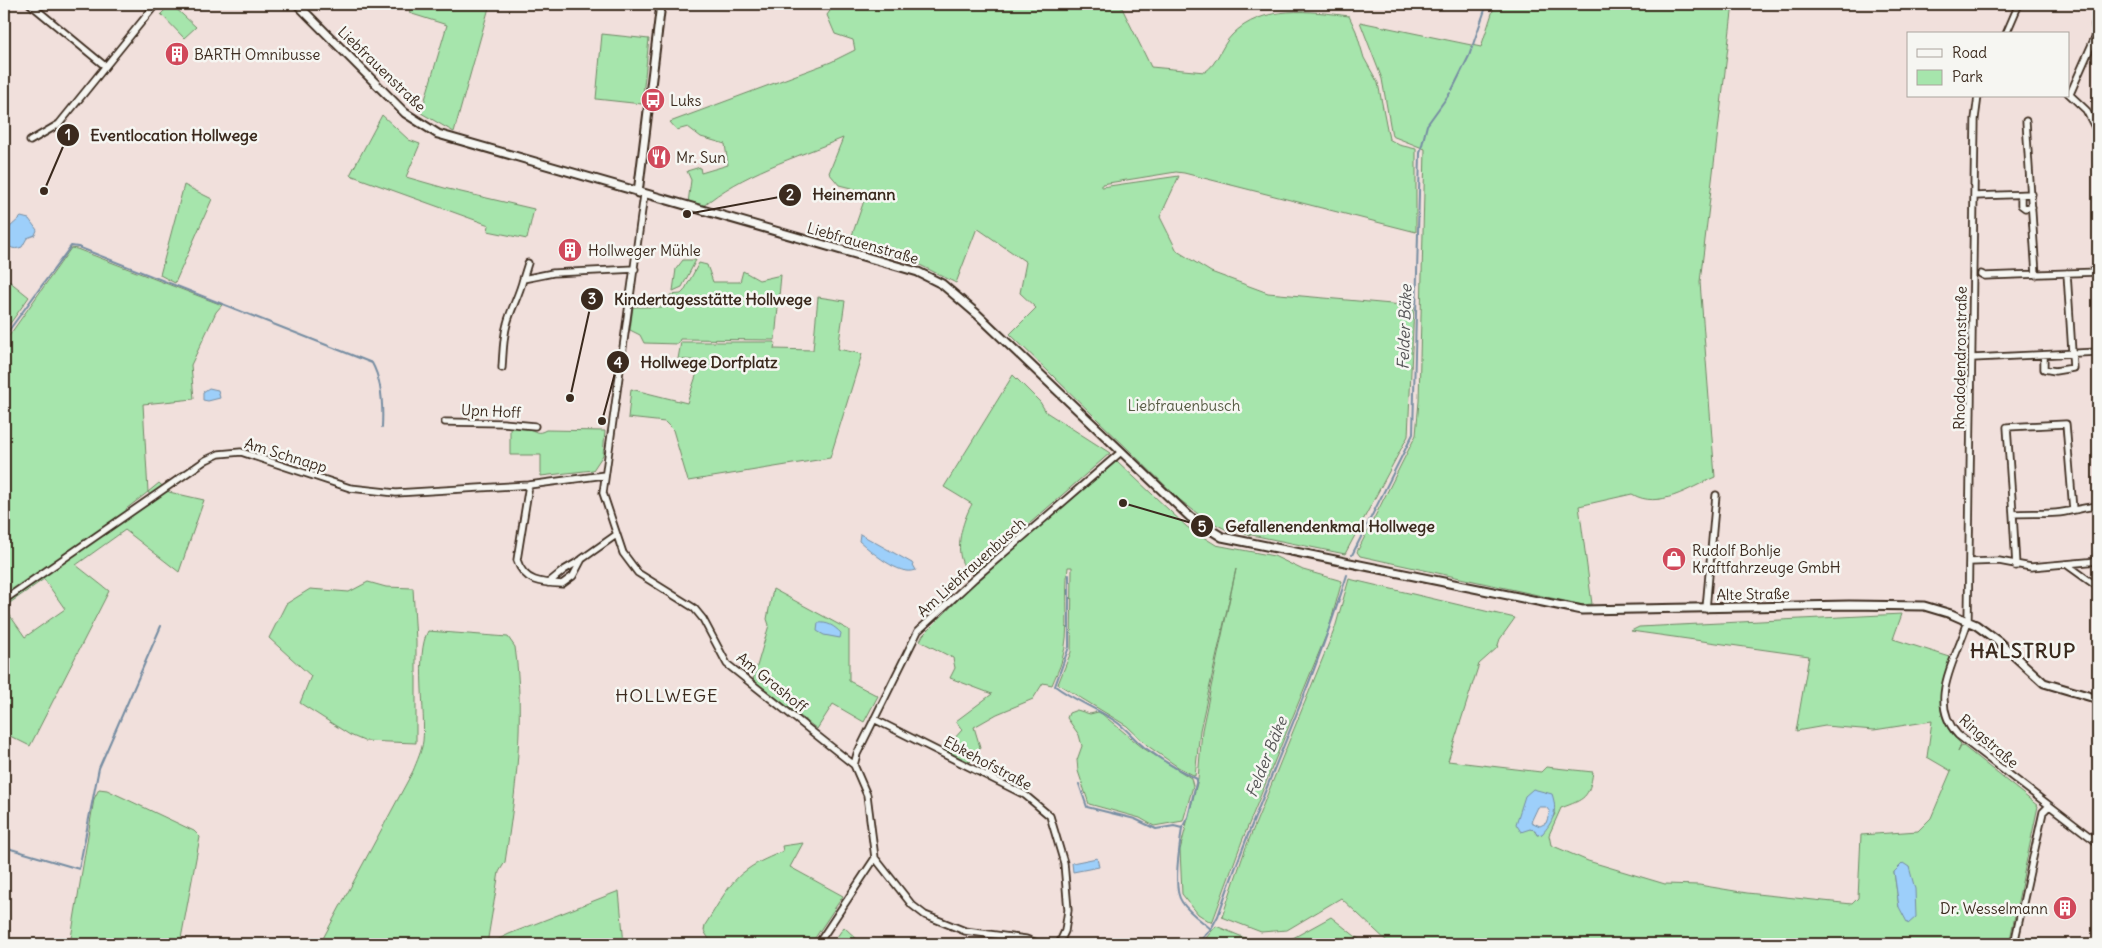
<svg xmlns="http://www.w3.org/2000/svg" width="2102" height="948" font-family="Delius,sans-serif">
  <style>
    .green { fill: #a6e5ac; stroke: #708865; fill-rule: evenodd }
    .water { fill: #9dcffa; stroke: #768da2; fill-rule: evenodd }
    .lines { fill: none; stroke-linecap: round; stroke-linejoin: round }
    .stream { stroke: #768da2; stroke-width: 2 }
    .minor-casing { stroke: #3b2a1e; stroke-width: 9 }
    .tertiary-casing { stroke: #3b2a1e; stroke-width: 11 }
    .minor { stroke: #f6f6f2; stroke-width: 5.5 }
    .tertiary { stroke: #f6f6f2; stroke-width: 7 }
    .labels { text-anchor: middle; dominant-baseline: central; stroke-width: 5; stroke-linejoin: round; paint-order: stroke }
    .poi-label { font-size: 15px; fill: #3b2a1e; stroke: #f6f6f2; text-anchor: start }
    .street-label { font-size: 15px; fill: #3b2a1e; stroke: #f6f6f2 }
    .park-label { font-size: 15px; fill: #565942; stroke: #f6f6f2 }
    .water-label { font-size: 16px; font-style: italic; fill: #545355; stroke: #f6f6f2 }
    .quarter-label { font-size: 18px; letter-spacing: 1px; fill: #3b2a1e; stroke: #f6f6f2 }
    .district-label { font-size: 20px; font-weight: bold; letter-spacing: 1px; fill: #3b2a1e; stroke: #f6f6f2 }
    .leader { fill: none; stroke: #3b2a1e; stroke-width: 2 }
    .callout-dot { fill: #3b2a1e; stroke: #f6f6f2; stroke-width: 2 }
    .mark-label { font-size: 15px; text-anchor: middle; font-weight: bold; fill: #fff }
    .callout-label { font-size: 16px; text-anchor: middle; font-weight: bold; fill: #3b2a1e; stroke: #f6f6f2; stroke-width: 5; stroke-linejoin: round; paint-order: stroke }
  </style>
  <rect width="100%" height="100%" fill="#f1e0dc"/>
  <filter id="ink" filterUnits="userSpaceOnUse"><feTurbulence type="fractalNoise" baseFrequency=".02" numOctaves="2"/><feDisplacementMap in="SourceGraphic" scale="10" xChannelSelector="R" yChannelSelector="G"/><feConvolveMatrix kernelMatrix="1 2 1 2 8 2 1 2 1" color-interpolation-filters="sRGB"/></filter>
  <g filter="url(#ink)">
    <path class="green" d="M 171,4 L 196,27 L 184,38 L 161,14 Z
      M 412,4 L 490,4 L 454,132 L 421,113 L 447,25 L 409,13 Z
      M 835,4 L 1120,4 L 1151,67 L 1205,72 C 1218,63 1221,46 1232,35 C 1262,4 1311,11 1349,16 L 1356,31 L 1364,58 L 1378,83 L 1389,139 L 1399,145 L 1416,149 L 1416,232 L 1184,173 L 1176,172 L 1102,184 L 1102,187 L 1179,176 L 1160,217 L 1177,251 L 1211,272 L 1268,293 L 1414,306 L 1408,436 L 1345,554 L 1227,530 L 1202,517 L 1180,500 L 1010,334 L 1036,308 L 1020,293 L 1026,262 L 977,228 L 956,283 L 916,263 L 849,244 L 867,192 L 839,185 L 829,173 L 843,138 C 795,158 742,173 702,207 L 688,203 L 691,180 L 687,171 L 700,167 L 701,173 L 728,165 L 725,144 L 701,137 L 688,127 L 677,130 L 670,122 L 831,62 L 855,50 L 853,40 L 835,34 L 827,15 Z
      M 1495,4 L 1733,4 L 1700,282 L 1715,477 C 1689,488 1659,510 1632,494 L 1579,506 L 1592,604 L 1583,605 L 1360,556 L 1357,552 L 1416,435 L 1419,401 L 1425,149 L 1392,136 L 1382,79 L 1360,22 L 1481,47 Z
      M 602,34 L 649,39 L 642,104 L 596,99 Z
      M 382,115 L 409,140 L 420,144 L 406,177 L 448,189 L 534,209 L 527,239 L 488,231 L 489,225 L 350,175 Z
      M 184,185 L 212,199 L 175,283 L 160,275 Z
      M 71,248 L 77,249 L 222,305 L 216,312 L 191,365 L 194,399 L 143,404 L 148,492 L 159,483 L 169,492 L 204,500 L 179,572 L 125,530 L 76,565 L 109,591 L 30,746 L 4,733 L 4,343 ZM 148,492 L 154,501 L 129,517 L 126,509 ZM 44,579 L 65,609 L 25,637 L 4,607 Z
      M 683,260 L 696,260 L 682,287 L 673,291 L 676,269 Z
      M 699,263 L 707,265 L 713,282 L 740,282 L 743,271 L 759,280 L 781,275 L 775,340 L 680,339 L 678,344 L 644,343 L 640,335 L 630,330 L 633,307 L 670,307 L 670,295 L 681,294 L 684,291 Z
      M 4,277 L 29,297 L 4,332 Z
      M 818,297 L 845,301 L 838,349 L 862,354 L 830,458 L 688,481 L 673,430 L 665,422 L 628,418 L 631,389 L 687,403 L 701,361 L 678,359 L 681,342 L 775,342 L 774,349 L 813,350 Z
      M 1013,375 L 1040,402 L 1046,412 L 1110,453 L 972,574 C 969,570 963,566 962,562 C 955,544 964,518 972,504 L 944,487 Z
      M 510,426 C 515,426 522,426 527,428 C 536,431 537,435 546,430 L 605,431 L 603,455 L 593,470 L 541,476 L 541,455 L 510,455 Z
      M 1117,461 L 1187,527 L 1216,545 L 1274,556 L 1303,570 L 1342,581 L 1329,628 L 1242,841 L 1212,923 L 1198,914 L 1182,894 L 1180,850 L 1198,779 L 1202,730 L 1236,569 L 1200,730 L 1195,776 L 1178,767 L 1148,746 L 1127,726 L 1058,684 L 1071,652 L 1072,567 L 1068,567 C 1064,597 1071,630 1062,660 C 1060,668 1055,677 1052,685 L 1043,683 L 1033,699 L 997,714 L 974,727 L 980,747 L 970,762 L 944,750 L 962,730 L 956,721 L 992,694 L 950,678 L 955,668 L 953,658 L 920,641 L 923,635 L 959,599 L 956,600 L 964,591 Z
      M 1349,579 L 1515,618 L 1500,639 L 1497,648 L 1479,664 L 1448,761 L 1541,772 L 1546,767 L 1593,772 C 1589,798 1585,799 1561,808 L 1549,835 L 1551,845 L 1588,861 L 1665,884 L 1699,885 L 1747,893 L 1852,904 L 1858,898 L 1861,835 L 1918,831 L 1931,818 L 1951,771 L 1927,757 L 1932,721 L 1874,730 L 1825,726 L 1796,731 L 1809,656 L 1631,631 L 1639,627 L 1902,614 L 1893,639 L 1950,657 C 1947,663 1947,669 1945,676 C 1937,706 1938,721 1961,744 L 1958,752 L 1962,745 L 2038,806 L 2009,944 L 1390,944 L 1341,898 L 1287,930 L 1261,932 L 1222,917 L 1246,847 L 1335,628 ZM 1533,789 L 1555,814 L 1542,834 L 1537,835 L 1535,830 L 1530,829 ZM 1909,867 L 1899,907 L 1894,872 Z
      M 368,582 L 386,587 L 413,588 L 416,641 L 416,743 L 364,741 L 350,735 L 300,703 L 311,676 L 269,638 L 286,604 L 310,589 L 349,592 Z
      M 773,589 L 849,630 L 849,681 L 878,696 L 864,722 L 833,704 L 817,729 L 753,680 L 769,625 L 767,619 Z
      M 428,631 L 508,637 L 515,647 C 525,719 516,791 505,862 L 499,872 L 487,944 L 320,944 L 413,771 C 417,761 422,750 423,741 C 426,713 415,654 428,631 Z
      M 1077,710 L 1090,714 L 1098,712 L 1102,714 L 1143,748 L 1191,778 L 1193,786 L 1183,821 L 1154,826 L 1140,818 L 1089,804 L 1078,771 L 1077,760 L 1082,746 L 1079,735 L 1067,718 L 1069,713 Z
      M 99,789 L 107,790 L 194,831 L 200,837 L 180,944 L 70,944 L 94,799 Z
      M 803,843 L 790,867 L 843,896 L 811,944 L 712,944 L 704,931 L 705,925 C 717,907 729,881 748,869 C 759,861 771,857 783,851 L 782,846 Z
      M 619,891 L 624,944 L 489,944 L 509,934 Z
      M 1331,917 L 1365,944 L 1271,944 L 1293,938 Z
      M 1216,926 L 1250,940 L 1250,944 L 1201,944 Z
      M 844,927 L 862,944 L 832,944 Z"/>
    <path class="water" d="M 21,217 L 29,219 L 37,230 L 35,235 L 27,238 L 22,247 C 12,251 8,247 5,238 L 9,228 Z
      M 209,388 L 218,390 L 220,398 L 208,401 L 203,400 L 203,392 Z
      M 860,534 L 912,563 L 916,570 C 899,577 871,551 859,541 Z
      M 818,623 C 828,622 834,626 841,633 L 840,638 L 824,635 L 817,631 Z
      M 1533,789 L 1552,794 C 1558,811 1553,822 1542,834 L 1537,835 L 1535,830 L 1530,829 L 1521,832 L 1516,824 L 1525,796 ZM 1538,807 L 1546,807 L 1550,812 L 1546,823 L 1540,826 L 1531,822 Z
      M 1097,858 L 1099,867 L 1073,872 L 1072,863 Z
      M 1903,863 L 1909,867 L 1915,889 L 1916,917 L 1908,924 L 1899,907 L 1894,872 Z"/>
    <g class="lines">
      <path class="stream" d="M 1452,90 L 1469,56 L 1487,4
        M 4,337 L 71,246 L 78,247 L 372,363 C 382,381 383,407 382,427
        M 1352,555 L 1413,434 L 1420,153 L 1427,125 L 1450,93
        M 1069,575 L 1069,647 L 1055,686 C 1075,701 1095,707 1115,721 C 1126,728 1134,739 1144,747 C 1160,759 1178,770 1197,779 L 1188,817 L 1182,828
        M 1079,784 L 1087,807 L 1135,819 L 1156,829 L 1174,826 L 1182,828 C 1180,845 1172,889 1182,902 C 1189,913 1202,921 1211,929
        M 4,847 L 79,869 L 99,768 L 161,626
        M 1197,944 L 1211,929 L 1218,916 C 1257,801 1311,691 1347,575"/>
      <g class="minor-casing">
        <path id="minor" d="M 30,4 L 105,66
          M 2006,34 L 2019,4
          M 2068,93 L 2086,110 L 2098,133
          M 2070,94 L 2096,35 L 2095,24 L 2098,18
          M 1978,96 L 1975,119 L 1968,621 C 1957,659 1926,700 1958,735 L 2098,843
          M 2026,121 L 2036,275
          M 30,141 L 59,124 L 156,4
          M 644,195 L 603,493 L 623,553 L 638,573 L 694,608 L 703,619 L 727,664 L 854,765 L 867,795 L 875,858 L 912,905 L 925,915 L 965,931 L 1026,939 L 1040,944
          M 2021,195 L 2021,205 L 2025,208 L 2032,207
          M 1975,196 L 2032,194
          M 1981,274 L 1985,276 L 2098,272
          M 523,279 L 528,263
          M 2044,355 L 2044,369 L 2055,371 L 2073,368 L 2067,273
          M 1973,358 L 2098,352
          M 502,368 C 503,354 503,338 507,324 C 511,308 519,296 523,279 L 553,273 L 635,269
          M 445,422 L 503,423 L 535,426
          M 529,485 L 517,560 C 524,582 541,583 562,584 L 573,576 L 582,559 L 616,535
          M 2073,510 L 2066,424 L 2007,427 L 2013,514 C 2027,513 2041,514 2056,513 C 2070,512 2084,507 2098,506
          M 2013,514 L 2016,566
          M 1970,562 L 1999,561 L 2031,567 L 2098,561
          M 2066,564 L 2098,587
          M 548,583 L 564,570 L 581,560
          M 4,600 L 206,460 L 219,454 L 241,452 L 350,488 L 396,493 L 529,485 L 605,475
          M 1706,609 L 1716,495
          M 874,719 L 1025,795 L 1050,816 L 1064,863 L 1068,910 L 1065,931 L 1059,944
          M 854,765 L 857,754 L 918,631 L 974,579 L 1121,452
          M 818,944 L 875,858
          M 2014,944 L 2043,812 L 2049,806"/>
      </g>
      <g class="tertiary-casing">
        <path id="tertiary" d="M 297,4 L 405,113 L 438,134 L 918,272 L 942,284 L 977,314 L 1190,517 L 1222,537 L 1582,610 L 1849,605 L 1924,606 L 1951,614 L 1976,625 L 1999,642 L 2044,683 L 2098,699
          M 638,193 L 661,4"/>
      </g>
      <use href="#minor" class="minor"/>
      <use href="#tertiary" class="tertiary"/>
    </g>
  </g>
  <defs>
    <g id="building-disc" transform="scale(1.25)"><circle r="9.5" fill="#d1495b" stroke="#f6f6f2"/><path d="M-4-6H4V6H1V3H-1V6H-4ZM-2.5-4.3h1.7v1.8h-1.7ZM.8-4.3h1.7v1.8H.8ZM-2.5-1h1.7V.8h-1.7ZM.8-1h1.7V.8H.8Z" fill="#fff"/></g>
    <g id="bus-disc" transform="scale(1.25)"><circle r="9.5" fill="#d1495b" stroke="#f6f6f2"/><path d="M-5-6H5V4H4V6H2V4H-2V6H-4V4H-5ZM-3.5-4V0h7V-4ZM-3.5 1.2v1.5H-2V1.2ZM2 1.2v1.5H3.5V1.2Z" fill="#fff"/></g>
    <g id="restaurant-disc" transform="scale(1.25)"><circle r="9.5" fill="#d1495b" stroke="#f6f6f2"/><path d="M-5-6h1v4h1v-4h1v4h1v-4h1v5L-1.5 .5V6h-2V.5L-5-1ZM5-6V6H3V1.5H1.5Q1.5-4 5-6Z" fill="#fff"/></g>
    <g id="shop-disc" transform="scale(1.25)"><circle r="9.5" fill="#d1495b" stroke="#f6f6f2"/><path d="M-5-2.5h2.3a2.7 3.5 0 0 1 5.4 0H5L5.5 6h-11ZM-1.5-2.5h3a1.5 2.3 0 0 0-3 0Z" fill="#fff"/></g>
  </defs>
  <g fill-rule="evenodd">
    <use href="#building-disc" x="177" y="54"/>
    <use href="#bus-disc" x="653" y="100"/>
    <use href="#restaurant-disc" x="659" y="157"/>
    <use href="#building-disc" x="570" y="250"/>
    <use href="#shop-disc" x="1674" y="559"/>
    <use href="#building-disc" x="2065" y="908"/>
  </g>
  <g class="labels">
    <g class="poi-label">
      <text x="194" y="54">BARTH Omnibusse</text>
      <text x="670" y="100">Luks</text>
      <text x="676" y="157">Mr. Sun</text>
      <text x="588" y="250">Hollweger Mühle</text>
      <text x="1692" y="550">Rudolf Bohlje<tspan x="1692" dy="17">Kraftfahrzeuge GmbH</tspan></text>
      <text x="2048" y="908" text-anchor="end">Dr. Wesselmann</text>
    </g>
    <g class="street-label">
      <text transform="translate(382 69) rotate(44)">Liebfrauenstraße</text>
      <text transform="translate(863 243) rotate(16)">Liebfrauenstraße</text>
      <text transform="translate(1960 358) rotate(-89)">Rhododendronstraße</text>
      <text transform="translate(491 411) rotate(3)">Upn Hoff</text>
      <text transform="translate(286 455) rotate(17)">Am Schnapp</text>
      <text transform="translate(971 567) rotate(-42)">Am Liebfrauenbusch</text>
      <text transform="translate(1753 594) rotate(-1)">Alte Straße</text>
      <text transform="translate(772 682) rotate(39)">Am Grashoff</text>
      <text transform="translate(1989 741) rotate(41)">Ringstraße</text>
      <text transform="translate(988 763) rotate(28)">Ebkehofstraße</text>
    </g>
    <g class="park-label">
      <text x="1184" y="405">Liebfrauenbusch</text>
    </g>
    <g class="water-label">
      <text transform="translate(1404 327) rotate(-88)">Felder Bäke</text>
      <text transform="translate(1266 757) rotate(-68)">Felder Bäke</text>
    </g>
    <g class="quarter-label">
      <text x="667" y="695">HOLLWEGE</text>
    </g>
    <g class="district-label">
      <text x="2023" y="650">HALSTRUP</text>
    </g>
  </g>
  <path class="leader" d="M44 191L68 135M687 214L790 195M570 398L592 299M602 421L618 362M1123 503L1202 526"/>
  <g class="callout-dot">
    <circle cx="44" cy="191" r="5"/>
    <circle cx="687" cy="214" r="5"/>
    <circle cx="570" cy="398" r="5"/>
    <circle cx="602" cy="421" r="5"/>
    <circle cx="1123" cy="503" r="5"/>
    <circle cx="68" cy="135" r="12"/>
    <circle cx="790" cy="195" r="12"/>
    <circle cx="592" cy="299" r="12"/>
    <circle cx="618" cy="362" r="12"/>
    <circle cx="1202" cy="526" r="12"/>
  </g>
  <g class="mark-label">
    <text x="68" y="140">1</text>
    <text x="790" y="200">2</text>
    <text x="592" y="304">3</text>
    <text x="618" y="368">4</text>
    <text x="1202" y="532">5</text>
  </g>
  <g class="callout-label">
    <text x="174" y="141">Eventlocation Hollwege</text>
    <text x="854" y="200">Heinemann</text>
    <text x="713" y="305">Kindertagesstätte Hollwege</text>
    <text x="709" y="368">Hollwege Dorfplatz</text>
    <text x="1330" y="532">Gefallenendenkmal Hollwege</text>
  </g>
  <rect width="2102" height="948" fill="none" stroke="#f6f6f2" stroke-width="20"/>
  <rect x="10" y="10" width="2082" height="928" fill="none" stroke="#3b2a1e" stroke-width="2" filter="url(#ink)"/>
  <rect x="1907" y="32" width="162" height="65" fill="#f6f6f2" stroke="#aba49d"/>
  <rect x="1917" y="49" width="25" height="8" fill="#f6f6f2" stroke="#aba49d"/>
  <text x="1952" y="58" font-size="15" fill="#3b2a1e">Road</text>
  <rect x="1917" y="70" width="25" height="15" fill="#a6e5ac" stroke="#aba49d"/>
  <text x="1952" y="82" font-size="15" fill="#3b2a1e">Park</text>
</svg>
